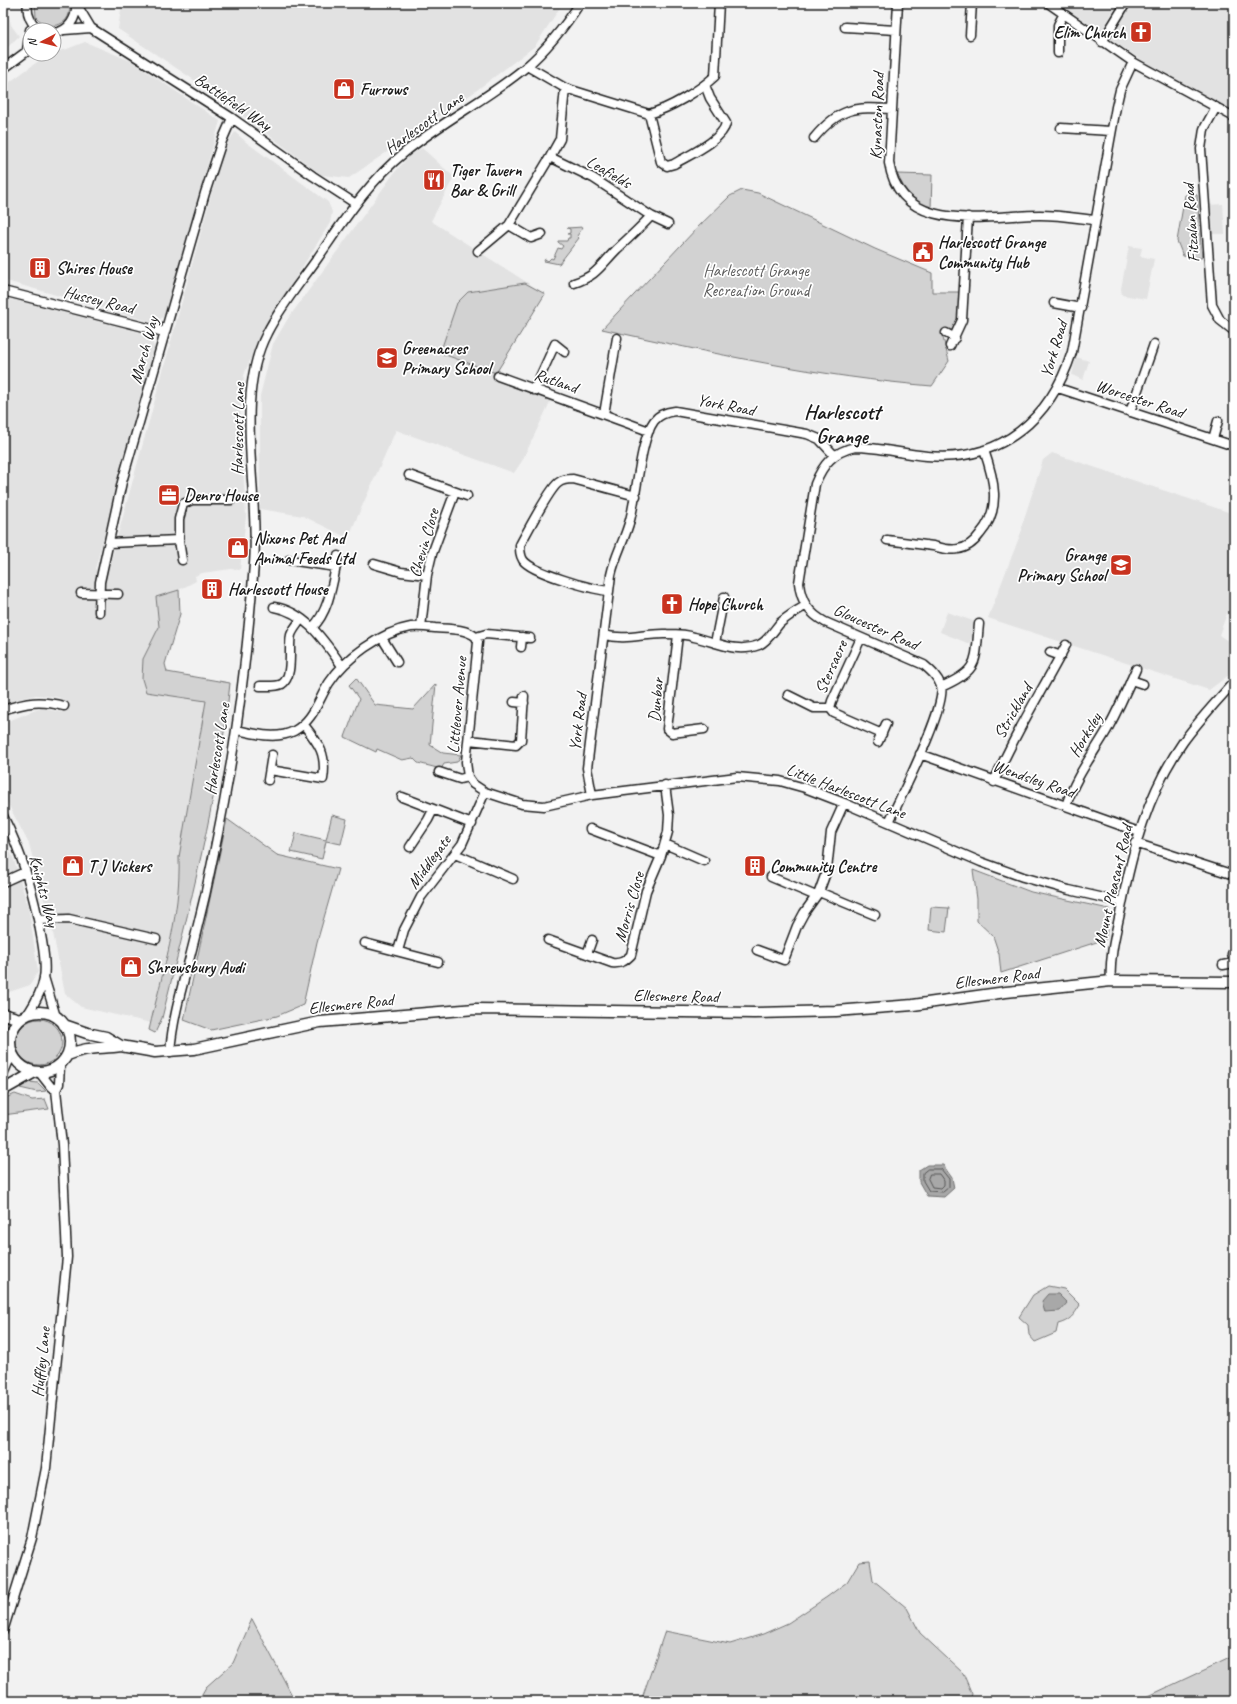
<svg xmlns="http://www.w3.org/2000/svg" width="1237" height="1704" font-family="Caveat,sans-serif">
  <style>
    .built { fill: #e2e2e2 }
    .green { fill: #d2d2d2; stroke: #777 }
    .water { fill: #a8a8a8; stroke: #707070 }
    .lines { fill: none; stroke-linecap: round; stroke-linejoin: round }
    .shore { stroke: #545454; stroke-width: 1 }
    .minor-casing { stroke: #1c1c1c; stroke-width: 11 }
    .major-casing { stroke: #1c1c1c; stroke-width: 13 }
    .minor { stroke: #fff; stroke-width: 8 }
    .major { stroke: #fff; stroke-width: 10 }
    .labels { text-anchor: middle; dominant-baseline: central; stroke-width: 3.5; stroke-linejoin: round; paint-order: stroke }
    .poi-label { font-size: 17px; font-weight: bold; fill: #1c1c1c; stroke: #fff; text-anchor: start }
    .street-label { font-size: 17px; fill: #1c1c1c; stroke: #fff }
    .park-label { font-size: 17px; fill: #5c5c5c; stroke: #fff }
    .district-label { font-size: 21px; font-weight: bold; fill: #1c1c1c; stroke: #fff }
  </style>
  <rect width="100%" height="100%" fill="#f2f2f2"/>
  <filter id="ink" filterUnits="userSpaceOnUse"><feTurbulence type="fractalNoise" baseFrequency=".025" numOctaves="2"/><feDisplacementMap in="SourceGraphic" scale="8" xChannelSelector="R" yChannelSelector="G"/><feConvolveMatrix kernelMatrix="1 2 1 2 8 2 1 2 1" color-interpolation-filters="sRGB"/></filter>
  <g filter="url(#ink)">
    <path class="built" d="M 3,3 L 7,7 L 11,25 L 19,36 L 3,52 Z
      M 122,3 L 563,3 L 535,46 L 473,93 L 349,178 L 322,175 L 200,84 L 118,29 Z
      M 1058,3 L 1118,3 L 1101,32 Z
      M 1131,3 L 1234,3 L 1234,111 L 1140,59 L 1109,38 Z
      M 85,42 L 131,61 L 220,121 L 165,315 L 155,323 L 3,280 L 3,87 L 48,54 L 54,54 L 54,52 L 67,49 Z
      M 235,132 L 246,142 L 328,202 L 332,212 L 330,223 L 262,331 L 244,375 L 240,418 L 246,516 L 240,570 L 231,569 L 202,573 L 195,576 L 196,581 L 179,590 L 156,597 L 159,627 L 143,659 L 142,679 L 146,692 L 206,701 L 179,857 L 180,875 L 175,917 L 151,1023 L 81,1007 L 65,994 L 53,933 L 29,844 L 3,794 L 3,723 L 41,708 L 61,712 L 66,701 L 57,697 L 36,695 L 3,703 L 3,303 L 8,299 L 24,302 L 147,334 L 156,349 L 95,569 L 108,571 L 224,148 Z
      M 422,148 L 454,177 L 431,221 L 545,294 L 493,378 L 551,400 L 522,461 L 514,473 L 396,430 L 348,538 L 303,516 L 260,509 L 260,396 L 273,344 L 287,320 L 395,172 L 410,155 Z
      M 1223,204 L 1225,234 L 1210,234 L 1208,205 Z
      M 1129,246 L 1142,248 L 1140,256 L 1154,259 L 1146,299 L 1122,295 L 1121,289 Z
      M 1076,357 L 1089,361 L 1083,380 L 1072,375 Z
      M 1052,453 L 1234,514 L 1234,595 L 1219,635 L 1234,645 L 1234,671 L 1209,690 L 988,618 L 1022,530 L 1022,525 L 1043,460 Z
      M 947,612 L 976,622 L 970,644 L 940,632 Z
      M 3,835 L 14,860 L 29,910 L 38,972 L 30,985 L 3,994 Z"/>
    <path class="green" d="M 35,3 L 69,3 C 74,25 50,33 36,17 Z
      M 897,174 L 932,175 L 931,209 C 913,201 905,191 897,174 Z
      M 742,190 L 758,193 L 875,249 L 932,273 L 932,292 L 960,292 L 958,327 L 946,333 L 943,338 L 949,361 L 932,386 C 821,377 710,353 602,329 L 697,228 L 730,196 Z
      M 1185,195 L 1197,195 L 1202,258 L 1183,256 L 1177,241 Z
      M 583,227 L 577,236 L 579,238 L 559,264 L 544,261 L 545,259 L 548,261 L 551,258 L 553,259 L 558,248 L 561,249 L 563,246 L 558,242 L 558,241 L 567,241 L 568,238 L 570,238 L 570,234 L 567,234 L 570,233 L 570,229 L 567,228 Z
      M 525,283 L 545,294 L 496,373 L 440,353 L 457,303 L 468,292 Z
      M 179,590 L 180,614 L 165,664 L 167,672 L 230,683 C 219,795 189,909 162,1018 L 155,1033 L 149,1030 C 162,973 181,916 179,857 L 206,701 L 146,692 L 142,679 L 143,659 L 159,627 L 156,597 Z
      M 356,678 L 375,705 L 413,709 L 436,684 L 430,745 L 443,753 L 461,755 L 457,762 L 444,764 L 441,769 L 418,763 L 413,758 L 402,760 L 377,749 L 376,752 L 345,737 L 359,699 L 349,685 Z
      M 332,815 L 347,819 L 341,844 L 326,841 L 322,859 L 291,852 L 296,833 L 326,840 Z
      M 227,819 L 277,855 L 338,869 L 317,942 L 303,1005 L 277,1016 L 211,1030 L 184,1020 Z
      M 973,870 L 1031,892 L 1109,909 L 1106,939 L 1001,973 L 999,954 L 993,936 L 977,921 L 977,899 Z
      M 931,907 L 949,908 L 946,932 L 929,930 Z
      M16 1042a23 23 0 1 1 46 0a23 23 0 1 1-46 0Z
      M 29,1082 L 38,1083 L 46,1091 L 37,1092 L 20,1088 Z
      M 15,1094 L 32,1100 L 45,1099 L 49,1109 L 3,1115 L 3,1099 Z
      M 1048,1286 L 1064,1289 L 1080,1305 C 1074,1315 1070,1321 1058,1324 L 1056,1333 L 1035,1342 L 1029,1335 L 1028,1325 L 1019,1317 L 1033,1295 Z
      M 870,1561 L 873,1580 L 907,1608 L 920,1633 L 963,1673 L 972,1694 L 970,1701 L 641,1701 L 665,1631 L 730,1644 L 763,1634 L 788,1623 L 827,1597 L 847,1582 L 859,1562 Z
      M 252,1619 L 295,1701 L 198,1701 L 206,1687 L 233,1663 Z
      M 1234,1656 L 1234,1701 L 1138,1701 Z"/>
    <path class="water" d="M 927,1165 L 943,1165 L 952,1178 L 954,1188 L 944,1197 L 927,1196 L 919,1182 L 919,1170 Z
      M 1048,1294 L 1058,1294 L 1067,1303 L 1060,1311 L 1045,1312 L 1042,1301 Z"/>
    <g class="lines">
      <path class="shore" d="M 928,1169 L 941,1169 L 949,1179 L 949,1187 L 943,1192 L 929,1191 L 923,1181 L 923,1173 Z
        M 930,1174 L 939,1174 L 944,1181 L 944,1185 L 941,1188 L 932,1187 L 928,1179 Z"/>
      <g class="minor-casing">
        <path id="minor" d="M 28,3 C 26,14 31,25 41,30
          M 76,3 L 91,28 L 232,118 L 313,176 L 356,204
          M 898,3 L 889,163 C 901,236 987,215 1040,215 C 1059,215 1077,218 1095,220
          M 1048,3 L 1133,62 L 1234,117
          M 845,27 L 896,30
          M 64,30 L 91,28
          M 54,33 C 69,31 77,18 76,4
          M 970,35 L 972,3
          M 1102,42 L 1126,3
          M 27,50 L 30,30
          M 1058,53 L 1058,25 L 1063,15
          M 527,66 L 565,88 L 649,114 C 670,108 699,91 715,76 L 719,3
          M 3,69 L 30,49
          M 1216,107 L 1204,129 L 1201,149 L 1212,305 L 1220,320 L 1234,331
          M 649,114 L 661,162 L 667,166 L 674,164 C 689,155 723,140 726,123 L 710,98 L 705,85
          M 1061,128 L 1111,131
          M 814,138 C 840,107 854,107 892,109
          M 550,157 L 593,178 L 651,216 L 668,224
          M 509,225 L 531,238 L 542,234
          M 478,251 L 509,225 L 550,157 L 560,139 L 565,88
          M 574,283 C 598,275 600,266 617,249 C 629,238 640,228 651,216
          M 3,291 L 164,332
          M 1054,303 L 1081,308
          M 946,333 L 955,338
          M 950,346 L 962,320 L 968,217
          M 498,376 L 649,431
          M 1058,388 L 1234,446
          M 534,390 L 555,344 L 565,352
          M 1130,412 L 1154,344
          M 604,414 L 617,338
          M 1213,439 L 1218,421
          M 409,475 L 467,496
          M 179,540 L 182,560
          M 887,540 C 903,542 918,544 933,546 C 941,548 950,551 958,549 C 967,548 975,541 980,534 C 1002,509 994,479 984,450
          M 109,543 L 179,540 L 179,519 L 183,504 L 192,500 L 231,500
          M 289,560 L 336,567
          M 374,564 L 401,572 L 427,575
          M 608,591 C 592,589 532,573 523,560 C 520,555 520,551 520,545 C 527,532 549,490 558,483 C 563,479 568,479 573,479 L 636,496
          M 81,593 L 118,594
          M 274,607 C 306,612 325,642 342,666
          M 99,612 L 100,582 L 122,482 L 205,193 L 222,141 L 232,118
          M 421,627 L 427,575 L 432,554 L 455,492
          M 312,628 C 330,611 333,579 338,556
          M 604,635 C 627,641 644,633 667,634 C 676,634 686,634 694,637 C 717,642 736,654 759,645 C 768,641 774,630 780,623 C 788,616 796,611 805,606
          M 678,635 L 667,729 L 672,733 L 704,729
          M 476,637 L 486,634 L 530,638
          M 382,638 L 397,662
          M 715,643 L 724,597
          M 521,647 L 522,637
          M 1050,652 L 1061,656
          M 1131,680 L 1143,684
          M 260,686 C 266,686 276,687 282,684 C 294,676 288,647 291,635 C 293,629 298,624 301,619
          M 941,687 C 980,670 975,662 979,624
          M 788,695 L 814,708 L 830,708 L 834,713 L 882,734
          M 514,702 L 524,703
          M 830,708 L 832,701 L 861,638
          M 3,710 C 27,702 40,700 64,706
          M 237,730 C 255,734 277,740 294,731 C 314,720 318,700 329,683 C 345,658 382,632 411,627 C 418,626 427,627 435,628 C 448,629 465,628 476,637
          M 469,740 L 516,745 L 521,740 L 524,696
          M 878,742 L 886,724
          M 920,754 L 1139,832
          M 270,770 L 323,779 C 327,754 319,744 304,725
          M 439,772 L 460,779 L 468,777 L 473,784 L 485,792 L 522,804 L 544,806 L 592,795 L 737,777 L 780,781 L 805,788 L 844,803 L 981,862 L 1023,877 L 1069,890 L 1122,902
          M 468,777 L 466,762 L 478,642 L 476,637
          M 268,780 L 272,755
          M 994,782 C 1014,734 1042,691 1066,645
          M 592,795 L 587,768 L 611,575 C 615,556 625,539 630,520 C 637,495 640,440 654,421 C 659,414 667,412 675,411 L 807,434 L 819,439 L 834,455
          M 402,797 L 472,824
          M 1066,806 C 1075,777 1092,756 1107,730 C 1118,710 1127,690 1136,669
          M 3,816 C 23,855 35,898 42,941 C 44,953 46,967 44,978 C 42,991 35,1003 28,1014
          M 889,822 C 900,798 947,707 941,686 C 938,677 931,671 924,665 L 825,622 C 809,613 801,602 799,583 L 815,484 C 823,464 833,452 855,447 C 879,447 903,454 927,456 C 1001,463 1051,418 1072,352 L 1116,107 L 1120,90 L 1133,62
          M 590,829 L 661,856
          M 1135,843 L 1234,875
          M 665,844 L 704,861
          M 410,847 L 428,820 L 433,810
          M 455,854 L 513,879
          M 771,877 L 816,896
          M 3,882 L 25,872
          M 819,892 L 875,915
          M 39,920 L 69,919 L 156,939
          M 548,940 L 612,963 C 621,964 625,961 631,955 L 646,891 L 661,856 L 668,832 L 669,815 L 665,785
          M 365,943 L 438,962
          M 757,950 L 784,960 L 797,926 L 804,913 L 819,892 L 827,870 L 831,832 L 844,803
          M 398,951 L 404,930 L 421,897 L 462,844 L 485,792
          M 587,954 L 592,940
          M 1232,954 L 1234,963
          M 1223,965 L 1234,963
          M 44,977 L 56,1017
          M 1111,981 C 1109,958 1116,932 1121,909 C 1132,851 1148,792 1183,742 C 1198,721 1216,702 1234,682
          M 170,1052 C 173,1013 185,978 194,941 C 202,910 209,879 215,848 C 235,754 247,659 254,564 C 260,493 233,397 267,333 C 280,307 300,283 317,259 C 343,222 368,182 404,153 C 442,121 488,99 526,67 C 547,49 565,26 580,3
          M 40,1073 L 51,1087 L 56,1090
          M 3,1631 L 32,1538 L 46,1468 L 67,1257 L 62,1145 L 56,1090 L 59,1084 L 60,1065"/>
      </g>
      <g class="major-casing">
        <path id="major" d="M10 1042a30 30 0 1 1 60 0a30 30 0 1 1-60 0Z
          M 3,1014 L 20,1019
          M 64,1025 L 87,1033 L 106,1037 L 121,1046 L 155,1052 L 194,1049 L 320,1022 L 475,1009 L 754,1013 L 836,1011 L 913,1005 L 1006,992 L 1111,981 L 1234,982
          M 68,1055 C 87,1046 101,1049 121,1046
          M 3,1072 L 11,1053
          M 3,1090 L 33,1073"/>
      </g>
      <use href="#minor" class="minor"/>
      <use href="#major" class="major"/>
    </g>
  </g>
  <defs>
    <g id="church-square" transform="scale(1.15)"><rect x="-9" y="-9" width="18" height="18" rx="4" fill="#c8321e" stroke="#fff"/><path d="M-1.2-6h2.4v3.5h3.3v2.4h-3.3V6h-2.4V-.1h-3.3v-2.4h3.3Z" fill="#fff"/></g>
    <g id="shop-square" transform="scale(1.15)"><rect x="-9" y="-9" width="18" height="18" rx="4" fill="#c8321e" stroke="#fff"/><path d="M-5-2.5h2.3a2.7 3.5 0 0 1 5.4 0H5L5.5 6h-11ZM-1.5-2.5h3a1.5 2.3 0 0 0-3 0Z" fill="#fff"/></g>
    <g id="restaurant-square" transform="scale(1.15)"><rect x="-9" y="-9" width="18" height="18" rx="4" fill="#c8321e" stroke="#fff"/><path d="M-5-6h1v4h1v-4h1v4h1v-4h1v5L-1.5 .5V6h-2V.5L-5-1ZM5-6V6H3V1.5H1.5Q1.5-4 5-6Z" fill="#fff"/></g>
    <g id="civic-square" transform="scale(1.15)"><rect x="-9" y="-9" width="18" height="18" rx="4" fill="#c8321e" stroke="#fff"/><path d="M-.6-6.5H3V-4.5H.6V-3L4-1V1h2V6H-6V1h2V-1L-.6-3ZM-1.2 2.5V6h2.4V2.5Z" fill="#fff"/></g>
    <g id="building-square" transform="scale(1.15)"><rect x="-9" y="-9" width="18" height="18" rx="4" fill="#c8321e" stroke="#fff"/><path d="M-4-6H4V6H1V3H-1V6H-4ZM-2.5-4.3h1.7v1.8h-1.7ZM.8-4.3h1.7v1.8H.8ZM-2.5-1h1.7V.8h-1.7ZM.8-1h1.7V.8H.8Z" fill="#fff"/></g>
    <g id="school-square" transform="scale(1.15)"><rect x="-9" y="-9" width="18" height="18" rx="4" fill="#c8321e" stroke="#fff"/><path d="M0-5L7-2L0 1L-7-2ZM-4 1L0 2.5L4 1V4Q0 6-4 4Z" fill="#fff"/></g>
    <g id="office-square" transform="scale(1.15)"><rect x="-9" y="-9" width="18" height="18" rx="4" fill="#c8321e" stroke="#fff"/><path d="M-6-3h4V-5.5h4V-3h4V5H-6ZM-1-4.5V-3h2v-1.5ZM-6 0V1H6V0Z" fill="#fff"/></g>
  </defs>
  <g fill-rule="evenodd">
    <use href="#church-square" x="1141" y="32"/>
    <use href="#shop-square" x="344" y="89"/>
    <use href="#restaurant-square" x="434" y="180"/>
    <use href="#civic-square" x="923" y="252"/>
    <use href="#building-square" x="40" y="268"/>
    <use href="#school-square" x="387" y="358"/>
    <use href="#office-square" x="169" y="495"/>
    <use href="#shop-square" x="238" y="548"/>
    <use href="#school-square" x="1121" y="565"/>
    <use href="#building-square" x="212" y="589"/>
    <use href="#church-square" x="672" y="604"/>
    <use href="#shop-square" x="73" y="866"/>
    <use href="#building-square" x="755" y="866"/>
    <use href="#shop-square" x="131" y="967"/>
  </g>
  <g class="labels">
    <g class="poi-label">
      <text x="1126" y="32" text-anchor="end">Elim Church</text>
      <text x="360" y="89">Furrows</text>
      <text x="450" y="170">Tiger Tavern<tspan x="450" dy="20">Bar &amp; Grill</tspan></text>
      <text x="938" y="242">Harlescott Grange<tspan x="938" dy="20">Community Hub</tspan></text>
      <text x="56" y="268">Shires House</text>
      <text x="402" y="348">Greenacres<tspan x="402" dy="20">Primary School</tspan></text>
      <text x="184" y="495">Denro House</text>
      <text x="254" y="538">Nixons Pet And<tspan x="254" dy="20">Animal Feeds Ltd</tspan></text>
      <text x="1106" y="555" text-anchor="end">Grange<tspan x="1106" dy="20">Primary School</tspan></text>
      <text x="228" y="589">Harlescott House</text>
      <text x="688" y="604">Hope Church</text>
      <text x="88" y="866">T J Vickers</text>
      <text x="770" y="866">Community Centre</text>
      <text x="146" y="967">Shrewsbury Audi</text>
    </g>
    <g class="street-label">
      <text transform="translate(233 102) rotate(34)">Battlefield Way</text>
      <text transform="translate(877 116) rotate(-88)">Kynaston Road</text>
      <text transform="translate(424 123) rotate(-36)">Harlescott Lane</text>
      <text transform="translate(609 172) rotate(30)">Leafields</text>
      <text transform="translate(1191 223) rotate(-94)">Fitzalan Road</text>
      <text transform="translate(99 300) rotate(14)">Hussey Road</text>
      <text transform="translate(1054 349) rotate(-73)">York Road</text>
      <text transform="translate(144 350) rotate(-75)">March Way</text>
      <text transform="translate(556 381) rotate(19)">Rutland</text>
      <text transform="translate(1140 399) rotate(18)">Worcester Road</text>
      <text transform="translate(726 405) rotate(11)">York Road</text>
      <text transform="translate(238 429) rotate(-89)">Harlescott Lane</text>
      <text transform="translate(424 543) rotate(-74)">Chevin Close</text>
      <text transform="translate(876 627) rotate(24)">Gloucester Road</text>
      <text transform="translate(831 667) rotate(-66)">Stersacre</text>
      <text transform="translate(656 700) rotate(-85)">Dunbar</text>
      <text transform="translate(457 705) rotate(-85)">Littleover Avenue</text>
      <text transform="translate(1013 711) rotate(-60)">Strickland</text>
      <text transform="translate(578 722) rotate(-83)">York Road</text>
      <text transform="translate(1085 735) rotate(-59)">Horksley</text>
      <text transform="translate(217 749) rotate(-81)">Harlescott Lane</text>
      <text transform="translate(1034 779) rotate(19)">Wendsley Road</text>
      <text transform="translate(846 791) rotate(21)">Little Harlescott Lane</text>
      <text transform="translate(429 862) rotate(-54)">Middlegate</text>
      <text transform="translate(1113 886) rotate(-77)">Mount Pleasant Road</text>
      <text transform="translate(44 891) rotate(75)">Knights Way</text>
      <text transform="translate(629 907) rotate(-74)">Morris Close</text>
      <text transform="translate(997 978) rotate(-7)">Ellesmere Road</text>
      <text transform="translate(676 996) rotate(1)">Ellesmere Road</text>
      <text transform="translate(351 1004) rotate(-6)">Ellesmere Road</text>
      <text transform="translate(41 1362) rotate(-84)">Huffley Lane</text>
    </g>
    <g class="park-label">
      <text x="756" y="270">Harlescott Grange<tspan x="756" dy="20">Recreation Ground</tspan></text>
    </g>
    <g class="district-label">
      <text x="842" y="412">Harlescott<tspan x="842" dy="24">Grange</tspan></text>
    </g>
  </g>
  <rect width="1237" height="1704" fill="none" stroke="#fff" stroke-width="16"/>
  <rect x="8" y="8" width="1221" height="1688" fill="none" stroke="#1c1c1c" stroke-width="1.5" filter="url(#ink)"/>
  <g transform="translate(42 42) rotate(263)"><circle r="19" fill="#ffffff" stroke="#a4a4a4"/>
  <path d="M0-3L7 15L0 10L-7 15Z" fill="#c8321e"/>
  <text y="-6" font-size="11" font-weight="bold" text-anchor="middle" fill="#1c1c1c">N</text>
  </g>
</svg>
